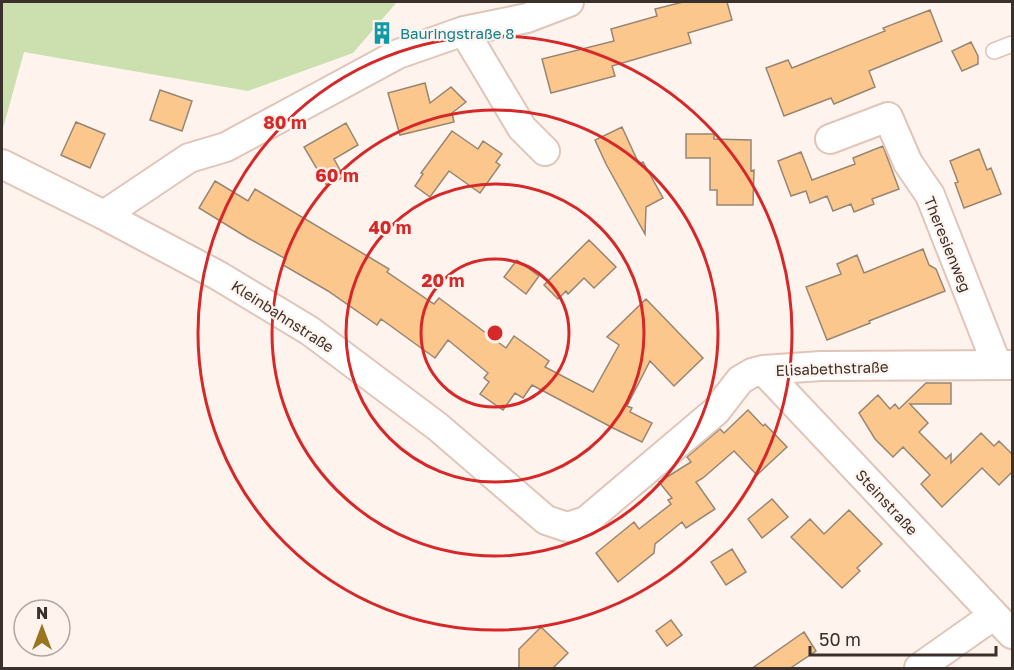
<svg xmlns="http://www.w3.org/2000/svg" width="1014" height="670" font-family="'Golos Text',sans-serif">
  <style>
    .green { fill: #cbdfaf }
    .building { fill: #fbc78c; stroke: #988673; stroke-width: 1.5 }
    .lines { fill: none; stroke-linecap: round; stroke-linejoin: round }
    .lane-casing { stroke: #e0c5b8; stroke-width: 18 }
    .street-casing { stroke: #e0c5b8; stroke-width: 32 }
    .lane { stroke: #fff; stroke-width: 15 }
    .street { stroke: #fff; stroke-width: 28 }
    .ring { fill: none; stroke: #d62828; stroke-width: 3 }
    .labels { text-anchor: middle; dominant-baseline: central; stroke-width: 4.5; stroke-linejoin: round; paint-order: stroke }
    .culture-label { font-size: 15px; fill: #0d838f; stroke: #fef3ed; text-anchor: start }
    .street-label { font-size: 15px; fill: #3b312c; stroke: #fef3ed }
    .centre { fill: #d62828; stroke: #fef3ed; stroke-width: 3 }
    .ring-label { font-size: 18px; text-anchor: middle; font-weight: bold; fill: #d62828; stroke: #fef3ed; stroke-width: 4.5; stroke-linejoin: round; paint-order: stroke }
  </style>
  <rect width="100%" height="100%" fill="#fef3ed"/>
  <path class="green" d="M 2,2 L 397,2 L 353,53 L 248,91 L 24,52 L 2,132 Z"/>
  <path class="building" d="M 683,2 L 727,2 L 732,20 L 688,33 L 691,43 L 612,66 L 615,76 L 551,93 L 542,59 L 614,41 L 611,29 L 657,16 L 655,9 Z
    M 930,10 L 942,41 L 869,71 L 875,87 L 834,104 L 831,98 L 784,116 L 766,68 L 788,60 L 792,68 L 885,31 L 883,28 Z
    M 971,42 L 978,56 L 978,64 L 962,71 L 952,51 Z
    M 425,83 L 430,103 L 451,87 L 466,102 L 452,113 L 454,122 L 400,135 L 388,93 Z
    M 160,90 L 192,101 L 182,131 L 150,120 Z
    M 76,122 L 105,134 L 90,168 L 61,155 Z
    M 346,123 L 358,145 L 334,159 L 344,177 L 327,186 L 304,147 Z
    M 622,127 L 639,164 L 643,162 L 663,198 L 646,207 L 645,234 L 606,164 L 595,140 Z
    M 452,131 L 478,149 L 483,141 L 502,154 L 496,162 L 500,165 L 480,193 L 449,171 L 430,197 L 415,186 L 423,174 L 421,173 Z
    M 686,134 L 714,134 L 714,139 L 751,140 L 751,171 L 754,170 L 753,205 L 717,205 L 717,190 L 710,190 L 710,158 L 686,158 Z
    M 883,146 L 899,189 L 872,199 L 874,204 L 854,212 L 851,204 L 833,211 L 827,196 L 810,203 L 806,191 L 791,196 L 778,161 L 801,152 L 812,180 L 855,164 L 853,158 Z
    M 979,149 L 987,170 L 991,168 L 1001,194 L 964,208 L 955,183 L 958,182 L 950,161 Z
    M 215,181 L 248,201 L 255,189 L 389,269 L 387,272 L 434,304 L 439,298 L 506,348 L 514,336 L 549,361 L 545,367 L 593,392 L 619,345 L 607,337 L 646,299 L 703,358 L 674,386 L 650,361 L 627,406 L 632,408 L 630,412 L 652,423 L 642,442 L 613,428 L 532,385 L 523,398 L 515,393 L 503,410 L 480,394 L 489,382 L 484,378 L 488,373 L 448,340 L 435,358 L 381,319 L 377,325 L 328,291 L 283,265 L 286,259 L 248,238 L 199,208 Z
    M 589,240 L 616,267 L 594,288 L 584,278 L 568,294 L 566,291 L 558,299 L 544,285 Z
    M 923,249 L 929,265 L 936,269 L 945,291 L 869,321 L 870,323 L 827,340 L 806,287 L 841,274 L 837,264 L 857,255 L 864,273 Z
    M 517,260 L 539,276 L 526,294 L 504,277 Z
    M 926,383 L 951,383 L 951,404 L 910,404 L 928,423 L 919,432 L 946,459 L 951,454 L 951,463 L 981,433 L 994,446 L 999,441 L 1012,454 L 1012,472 L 999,485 L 982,468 L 942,507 L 921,484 L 930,475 L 903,447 L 893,457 L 875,439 L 859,413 L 878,395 L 890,409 L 895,404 L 899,409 Z
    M 748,410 L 763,426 L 765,424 L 787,447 L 757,475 L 734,451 L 703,478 L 696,482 L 715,509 L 686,528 L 682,522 L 655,544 L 654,553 L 618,582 L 596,553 L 634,522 L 639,529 L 671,504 L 668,500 L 672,498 L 659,482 L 691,462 L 687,457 L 720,429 L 724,433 Z
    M 772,499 L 788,517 L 762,538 L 748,519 Z
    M 849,510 L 882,544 L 857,568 L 860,571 L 842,588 L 791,537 L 810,519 L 824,534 Z
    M 732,549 L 746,572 L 726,585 L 711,562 Z
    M 671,620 L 682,635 L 667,646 L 656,631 Z
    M 541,627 L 568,653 L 552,669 L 519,669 L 519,649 Z
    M 804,632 L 816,651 L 789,669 L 751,669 Z"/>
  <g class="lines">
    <g class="lane-casing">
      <path id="lane" d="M 994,51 L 1012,44"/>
    </g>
    <g class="street-casing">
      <path id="street" d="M 464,31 L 522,128 L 545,151
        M 830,139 L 888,117 L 908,163 L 930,195 L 997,365
        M 2,164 L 104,215 L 219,276 L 310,331 L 438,427 L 546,520 L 567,527 L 586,521 L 716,411 L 740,380 L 752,373 L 763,370 L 821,366 L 1012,365
        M 104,215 L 189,158 L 226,147 L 398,54 L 464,31 L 527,18 L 569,2
        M 763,370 L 1012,634
        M 919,668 L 994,615"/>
    </g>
    <use href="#lane" class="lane"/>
    <use href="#street" class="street"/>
  </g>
  <g class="ring">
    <circle cx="495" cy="333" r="74"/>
    <circle cx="495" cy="333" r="149"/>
    <circle cx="495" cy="333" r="223"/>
    <circle cx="495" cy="333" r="297"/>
  </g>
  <defs>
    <g id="building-bare" transform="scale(1.8)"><path d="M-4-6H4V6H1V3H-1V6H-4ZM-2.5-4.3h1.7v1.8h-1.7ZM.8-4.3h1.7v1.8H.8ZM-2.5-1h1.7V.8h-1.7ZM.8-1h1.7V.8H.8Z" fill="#0f9aa8" stroke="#fef3ed" stroke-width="2.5" paint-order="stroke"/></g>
  </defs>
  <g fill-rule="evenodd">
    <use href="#building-bare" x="382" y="33"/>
  </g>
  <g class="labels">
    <g class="culture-label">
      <text x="400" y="33">Bauringstraße 8</text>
    </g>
    <g class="street-label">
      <text transform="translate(948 244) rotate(68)">Theresienweg</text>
      <text transform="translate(283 316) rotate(33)">Kleinbahnstraße</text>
      <text transform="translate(832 368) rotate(-2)">Elisabethstraße</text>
      <text transform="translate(887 502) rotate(47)">Steinstraße</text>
    </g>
  </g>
  <circle cx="495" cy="333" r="9" class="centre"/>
  <g class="ring-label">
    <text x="285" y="129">80 m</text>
    <text x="337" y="182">60 m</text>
    <text x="390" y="234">40 m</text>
    <text x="443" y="287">20 m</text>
  </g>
  <rect width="1014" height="670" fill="none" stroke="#3b312c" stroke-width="6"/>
  <g transform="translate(42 628)"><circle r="28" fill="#fef3ed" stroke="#b0a5a0" stroke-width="1.5"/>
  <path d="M0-4.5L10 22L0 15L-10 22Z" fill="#97761f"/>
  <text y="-9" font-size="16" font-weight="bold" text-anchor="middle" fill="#3b312c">N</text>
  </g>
  <path d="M810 646v9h186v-9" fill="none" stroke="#3b312c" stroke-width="3"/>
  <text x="819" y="646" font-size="18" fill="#3b312c" stroke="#fef3ed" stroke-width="4.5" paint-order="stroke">50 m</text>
</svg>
